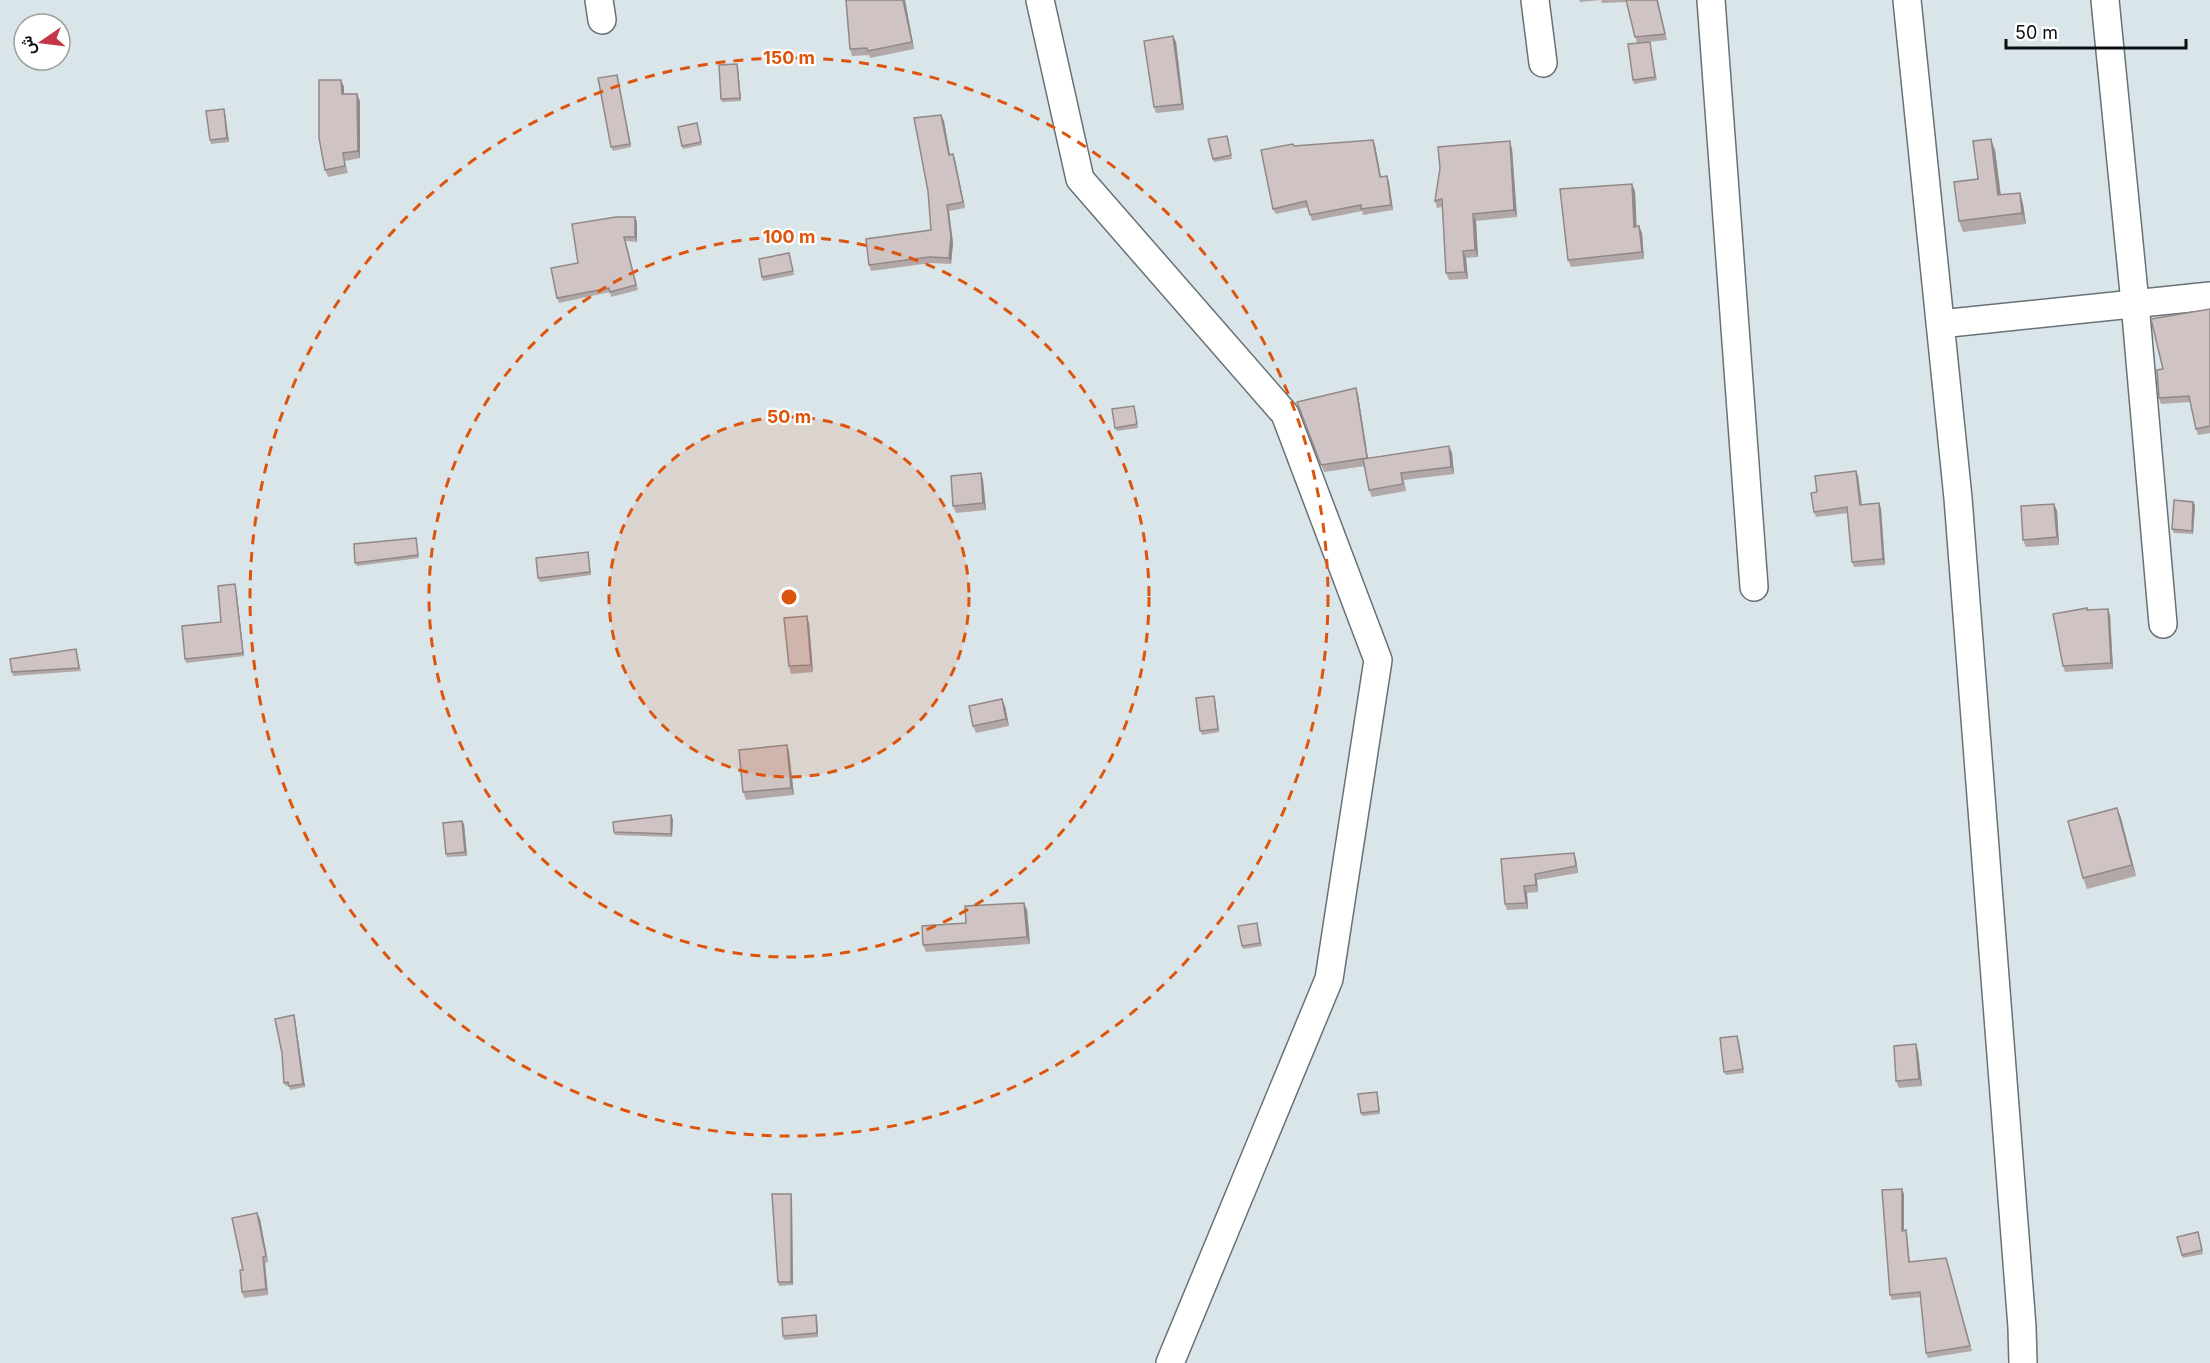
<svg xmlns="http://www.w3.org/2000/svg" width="2210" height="1363" font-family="Inter,Vazirmatn,sans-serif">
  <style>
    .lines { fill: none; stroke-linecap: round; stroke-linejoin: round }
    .minor-casing { stroke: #687176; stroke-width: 30 }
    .minor { stroke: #fff; stroke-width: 27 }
    .wall { fill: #b2a8a8 }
    .shaded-wall { fill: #918888 }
    .building { fill: #cfc3c3; stroke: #918888; stroke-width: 1.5 }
    .ring { fill: none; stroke: #dd550c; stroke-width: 3; stroke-dasharray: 10 8 }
    .centre { fill: #dd550c; stroke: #fff; stroke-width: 3 }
    .ring-label { font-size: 18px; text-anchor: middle; font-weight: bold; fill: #dd550c; stroke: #fff; stroke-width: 4.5; stroke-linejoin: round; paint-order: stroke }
  </style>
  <rect width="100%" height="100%" fill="#dae5ea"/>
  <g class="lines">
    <g class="minor-casing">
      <path id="minor" d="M 599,0 L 602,20
        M 1040,0 L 1080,179 L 1285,414 L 1378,660 L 1329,979 L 1170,1363
        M 1535,0 L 1543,63
        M 1711,0 L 1754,587
        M 1907,0 L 1958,498 L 2022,1327 L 2023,1363
        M 2105,0 L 2135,303 L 2163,624
        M 1940,324 L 2210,296"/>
    </g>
    <use href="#minor" class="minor"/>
  </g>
  <path class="wall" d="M 846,0 L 905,0 L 914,49 L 870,58 L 869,55 L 852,56 L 850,49 Z
    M 1579,0 L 1601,0 L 1580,2 Z
    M 1601,0 L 1658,0 L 1667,40 L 1637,43 L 1627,2 L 1602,3 Z
    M 1173,36 L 1176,42 L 1184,110 L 1156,113 L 1154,107 Z
    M 1650,42 L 1657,80 L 1634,84 L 1633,80 Z
    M 737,64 L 738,68 L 741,101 L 722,102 L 721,99 Z
    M 617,75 L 631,147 L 613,151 L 611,147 Z
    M 341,80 L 344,87 L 344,94 L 360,101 L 360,158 L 345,161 L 348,173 L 328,177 L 325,170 Z
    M 224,109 L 225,113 L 229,142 L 211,144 L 210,140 Z
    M 944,121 L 950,155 L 953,154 L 955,160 L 965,208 L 949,211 L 953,243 L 951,264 L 931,263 L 871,271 L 869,265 L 931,230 L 928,191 Z
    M 698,127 L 702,145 L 683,149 L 682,146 Z
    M 1227,136 L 1232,159 L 1214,162 L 1213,159 Z
    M 1375,145 L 1381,177 L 1389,182 L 1393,210 L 1363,215 L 1362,211 L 1312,221 L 1308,207 L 1276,214 L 1273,209 L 1294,146 Z
    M 1512,149 L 1517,217 L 1476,221 L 1478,257 L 1466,258 L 1468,279 L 1449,280 L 1446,273 L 1442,207 L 1437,208 L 1435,201 Z
    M 1995,150 L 2001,195 L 2020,193 L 2023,204 L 2026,224 L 1963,232 L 1959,221 L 1978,179 Z
    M 1635,191 L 1636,226 L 1639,226 L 1642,233 L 1644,259 L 1571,267 L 1568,260 Z
    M 635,217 L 637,222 L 637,242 L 626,241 L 638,290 L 611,297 L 610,292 L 559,303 L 557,298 L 578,263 Z
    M 790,256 L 794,275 L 763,281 L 762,277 Z
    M 2210,309 L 2210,433 L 2198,435 L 2196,429 L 2191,402 L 2161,404 L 2159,398 L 2163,369 Z
    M 1358,394 L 1368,458 L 1449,446 L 1452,453 L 1454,474 L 1404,480 L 1406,491 L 1372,497 L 1369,490 L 1365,466 L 1324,472 L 1297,402 Z
    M 1135,409 L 1138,428 L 1117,431 L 1115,428 Z
    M 1856,471 L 1858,476 L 1862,504 L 1879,503 L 1881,509 L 1885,565 L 1854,567 L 1852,562 L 1848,513 L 1816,517 L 1814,512 L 1817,492 Z
    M 981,473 L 983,480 L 986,510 L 956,513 L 953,506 Z
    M 2054,504 L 2057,511 L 2059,545 L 2026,547 L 2023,540 Z
    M 2195,505 L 2193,534 L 2174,533 L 2172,529 Z
    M 416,538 L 419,558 L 357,566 L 355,563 Z
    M 588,552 L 591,575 L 540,582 L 538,578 Z
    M 235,584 L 236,588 L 244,656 L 186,663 L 185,659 L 221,622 Z
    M 2087,608 L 2088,610 L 2110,615 L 2113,669 L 2065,672 L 2063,666 Z
    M 809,623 L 813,672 L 791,674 L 789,666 Z
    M 76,649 L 81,671 L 13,676 L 12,672 Z
    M 1214,696 L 1219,732 L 1202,735 L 1200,731 Z
    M 1005,706 L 1009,726 L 976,733 L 973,726 Z
    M 787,745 L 789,752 L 794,795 L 746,800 L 743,792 Z
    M 2117,808 L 2121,818 L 2136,876 L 2087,889 L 2083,878 Z
    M 673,819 L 672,837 L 615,835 L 614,832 Z
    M 464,824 L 467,856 L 447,857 L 446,854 Z
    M 1501,859 L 1576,859 L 1578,873 L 1537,880 L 1538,892 L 1527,893 L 1528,909 L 1507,910 L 1505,904 Z
    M 1024,903 L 1027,910 L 1030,944 L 926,952 L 923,945 L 966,923 Z
    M 1258,927 L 1262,946 L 1243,949 L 1242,946 Z
    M 294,1015 L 295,1019 L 305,1087 L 290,1090 L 289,1086 L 286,1086 L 284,1083 Z
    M 1739,1039 L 1744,1073 L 1726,1075 L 1724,1072 Z
    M 1918,1051 L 1922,1086 L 1899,1088 L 1896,1081 Z
    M 1377,1092 L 1378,1096 L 1380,1114 L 1362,1116 L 1361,1113 Z
    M 791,1194 L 792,1198 L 793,1285 L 779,1286 L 778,1282 Z
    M 1904,1194 L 1904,1231 L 1906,1230 L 1907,1235 L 1910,1261 L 1948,1263 L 1972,1351 L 1928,1358 L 1926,1353 L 1921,1297 L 1892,1300 L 1890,1295 Z
    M 260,1219 L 268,1262 L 265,1263 L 268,1295 L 244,1298 L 242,1292 L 243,1270 Z
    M 2198,1232 L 2203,1254 L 2183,1258 L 2182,1255 Z
    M 816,1315 L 817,1318 L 818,1337 L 784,1340 L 783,1336 Z"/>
  <path class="shaded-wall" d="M 903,0 L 905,0 L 914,49 L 912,42 Z
    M 1173,36 L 1176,42 L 1184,110 L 1182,104 Z
    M 737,64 L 738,68 L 741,101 L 740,98 Z
    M 617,75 L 618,78 L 631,147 L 630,144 Z
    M 341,80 L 344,87 L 344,101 L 342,94 Z
    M 357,94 L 360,101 L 360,158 L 358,151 Z
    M 224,109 L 225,113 L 229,142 L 227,138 Z
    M 941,115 L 944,121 L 951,161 L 949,155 Z
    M 1991,139 L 1995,150 L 2002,206 L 1998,195 Z
    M 1373,140 L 1375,145 L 1382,183 L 1380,177 Z
    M 1510,141 L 1512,149 L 1517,217 L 1514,210 Z
    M 953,154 L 955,160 L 965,208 L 963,202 Z
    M 1387,176 L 1389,182 L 1393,210 L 1391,205 Z
    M 1632,184 L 1635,191 L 1637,234 L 1634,227 Z
    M 2020,193 L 2023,204 L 2026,224 L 2022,213 Z
    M 947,205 L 949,211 L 953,243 L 951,264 L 949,258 Z
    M 1473,214 L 1476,221 L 1478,257 L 1475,250 Z
    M 635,217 L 637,222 L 637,242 L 635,237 Z
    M 1639,226 L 1642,233 L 1644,259 L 1642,252 Z
    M 1463,251 L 1466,258 L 1468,279 L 1465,272 Z
    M 1356,388 L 1358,394 L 1369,465 L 1367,459 Z
    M 1449,446 L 1452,453 L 1454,474 L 1451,467 Z
    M 1856,471 L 1858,476 L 1862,510 L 1860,505 Z
    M 981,473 L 983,480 L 986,510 L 983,503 Z
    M 2193,502 L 2195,505 L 2193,534 L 2192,531 Z
    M 1879,503 L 1881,509 L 1885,565 L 1883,559 Z
    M 2054,504 L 2057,511 L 2059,545 L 2057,537 Z
    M 235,584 L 236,588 L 244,656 L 243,653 Z
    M 2108,609 L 2110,615 L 2113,669 L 2111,663 Z
    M 807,616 L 809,623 L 813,672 L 811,665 Z
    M 1214,696 L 1215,699 L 1219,732 L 1218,729 Z
    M 1002,699 L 1005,706 L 1009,726 L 1006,719 Z
    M 787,745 L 789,752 L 794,795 L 791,788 Z
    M 2117,808 L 2121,818 L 2136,876 L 2132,865 Z
    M 671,815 L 673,819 L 672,837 L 671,834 Z
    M 462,821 L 464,824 L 467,856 L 465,852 Z
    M 1574,853 L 1576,859 L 1578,873 L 1576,866 Z
    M 1535,874 L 1537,880 L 1538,892 L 1536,885 Z
    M 1524,886 L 1527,893 L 1528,909 L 1526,903 Z
    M 1024,903 L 1027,910 L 1030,944 L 1027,937 Z
    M 294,1015 L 295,1019 L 305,1087 L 303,1084 Z
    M 1916,1044 L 1918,1051 L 1922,1086 L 1919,1079 Z
    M 1902,1189 L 1904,1194 L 1904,1236 L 1902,1231 Z
    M 791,1194 L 792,1198 L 793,1285 L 791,1282 Z
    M 257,1213 L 260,1219 L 268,1262 L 266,1256 Z
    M 263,1257 L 265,1263 L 268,1295 L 266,1289 Z
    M 816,1315 L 817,1318 L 818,1337 L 817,1333 Z"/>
  <path class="building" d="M 846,0 L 903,0 L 912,42 L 868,51 L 867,48 L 850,49 Z
    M 1626,0 L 1657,0 L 1665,34 L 1635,37 Z
    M 1173,36 L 1182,104 L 1154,107 L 1144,41 Z
    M 1650,42 L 1655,77 L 1633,80 L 1628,44 Z
    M 737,64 L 740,98 L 721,99 L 719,65 Z
    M 617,75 L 630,144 L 611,147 L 598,78 Z
    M 319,80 L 341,80 L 342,94 L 357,94 L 358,151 L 343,153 L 345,166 L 325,170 L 319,138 Z
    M 224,109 L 227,138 L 210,140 L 206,111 Z
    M 941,115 L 949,155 L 953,154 L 963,202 L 947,205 L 951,237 L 949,258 L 929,257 L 869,265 L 866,239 L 931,230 L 928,191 L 914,118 Z
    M 697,123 L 701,142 L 682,146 L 678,127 Z
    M 1227,136 L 1231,155 L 1213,159 L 1208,139 Z
    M 1991,139 L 1998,195 L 2020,193 L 2022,213 L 1959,221 L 1954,182 L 1978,179 L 1973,141 Z
    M 1373,140 L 1380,177 L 1387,176 L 1391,205 L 1361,209 L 1361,205 L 1310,215 L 1306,201 L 1273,209 L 1261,150 L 1293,144 L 1294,146 Z
    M 1510,141 L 1514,210 L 1473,214 L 1475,250 L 1463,251 L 1465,272 L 1446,273 L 1442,199 L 1435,201 L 1440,168 L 1438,147 Z
    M 1632,184 L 1634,227 L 1639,226 L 1642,252 L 1568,260 L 1560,189 Z
    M 616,217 L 635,217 L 635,237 L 624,237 L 636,285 L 610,292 L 609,288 L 557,298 L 551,268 L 578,263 L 572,224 Z
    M 789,253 L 793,271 L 762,277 L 759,259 Z
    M 2210,309 L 2210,426 L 2196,429 L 2189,396 L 2159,398 L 2157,370 L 2163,369 L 2151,319 Z
    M 1356,388 L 1367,458 L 1321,465 L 1297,402 Z
    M 1134,406 L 1137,424 L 1115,428 L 1112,409 Z
    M 1449,446 L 1451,467 L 1401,473 L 1403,484 L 1369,490 L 1363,459 Z
    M 1856,471 L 1860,505 L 1879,503 L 1883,559 L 1852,562 L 1847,507 L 1814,512 L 1811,493 L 1817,492 L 1815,476 Z
    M 981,473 L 983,503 L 953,506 L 951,476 Z
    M 2174,500 L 2193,502 L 2192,531 L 2172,529 Z
    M 2054,504 L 2057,537 L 2023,540 L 2021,506 Z
    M 416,538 L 418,555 L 355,563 L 354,544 Z
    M 588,552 L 590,572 L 538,578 L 536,558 Z
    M 235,584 L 243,653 L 185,659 L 182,626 L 221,622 L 218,586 Z
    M 2087,608 L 2087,610 L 2108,609 L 2111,663 L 2063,666 L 2053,614 Z
    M 807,616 L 811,665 L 789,666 L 784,618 Z
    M 76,649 L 79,668 L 12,672 L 10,659 Z
    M 1214,696 L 1218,729 L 1200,731 L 1196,698 Z
    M 1002,699 L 1006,719 L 973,726 L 969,706 Z
    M 787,745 L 791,788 L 743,792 L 739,750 Z
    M 2117,808 L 2132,865 L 2083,878 L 2068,821 Z
    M 671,815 L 671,834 L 614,832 L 613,822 Z
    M 462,821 L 465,852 L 446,854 L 443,823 Z
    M 1574,853 L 1576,866 L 1535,874 L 1536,885 L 1524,886 L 1526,903 L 1505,904 L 1501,859 Z
    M 1024,903 L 1027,937 L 923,945 L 922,926 L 966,923 L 965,906 Z
    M 1257,923 L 1260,943 L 1242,946 L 1238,926 Z
    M 294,1015 L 303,1084 L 289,1086 L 288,1082 L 284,1083 L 282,1053 L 275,1019 Z
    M 1737,1036 L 1743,1069 L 1724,1072 L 1720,1038 Z
    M 1916,1044 L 1919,1079 L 1896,1081 L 1894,1046 Z
    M 1377,1092 L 1379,1111 L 1361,1113 L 1358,1094 Z
    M 1902,1189 L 1902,1231 L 1906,1230 L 1909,1262 L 1946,1258 L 1970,1346 L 1926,1353 L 1920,1292 L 1890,1295 L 1882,1190 Z
    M 772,1194 L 791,1194 L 791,1282 L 778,1282 Z
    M 257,1213 L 266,1256 L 263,1257 L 266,1289 L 242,1292 L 240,1270 L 243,1270 L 232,1218 Z
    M 2198,1232 L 2202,1250 L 2182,1255 L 2177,1237 Z
    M 816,1315 L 817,1333 L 783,1336 L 782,1318 Z"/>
  <circle cx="789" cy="597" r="180" fill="#dd550c" fill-opacity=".12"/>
  <g class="ring">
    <circle cx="789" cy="597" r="180"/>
    <circle cx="789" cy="597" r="360"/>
    <circle cx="789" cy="597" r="539"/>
  </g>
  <circle cx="789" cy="597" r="9" class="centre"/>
  <g class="ring-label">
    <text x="789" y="64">150 m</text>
    <text x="789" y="243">100 m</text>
    <text x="789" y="423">50 m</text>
  </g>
  <g transform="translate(42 42) rotate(256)"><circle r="28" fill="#ffffff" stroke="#9d9f9f" stroke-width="1.5"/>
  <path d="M0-4.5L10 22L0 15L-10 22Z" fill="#c7374a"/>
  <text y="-9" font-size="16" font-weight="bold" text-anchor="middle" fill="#0b0e10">ش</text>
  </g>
  <path d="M2006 39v9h180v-9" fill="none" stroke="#0b0e10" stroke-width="3"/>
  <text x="2015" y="39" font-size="18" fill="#0b0e10" stroke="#ffffff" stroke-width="4.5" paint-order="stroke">50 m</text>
</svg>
